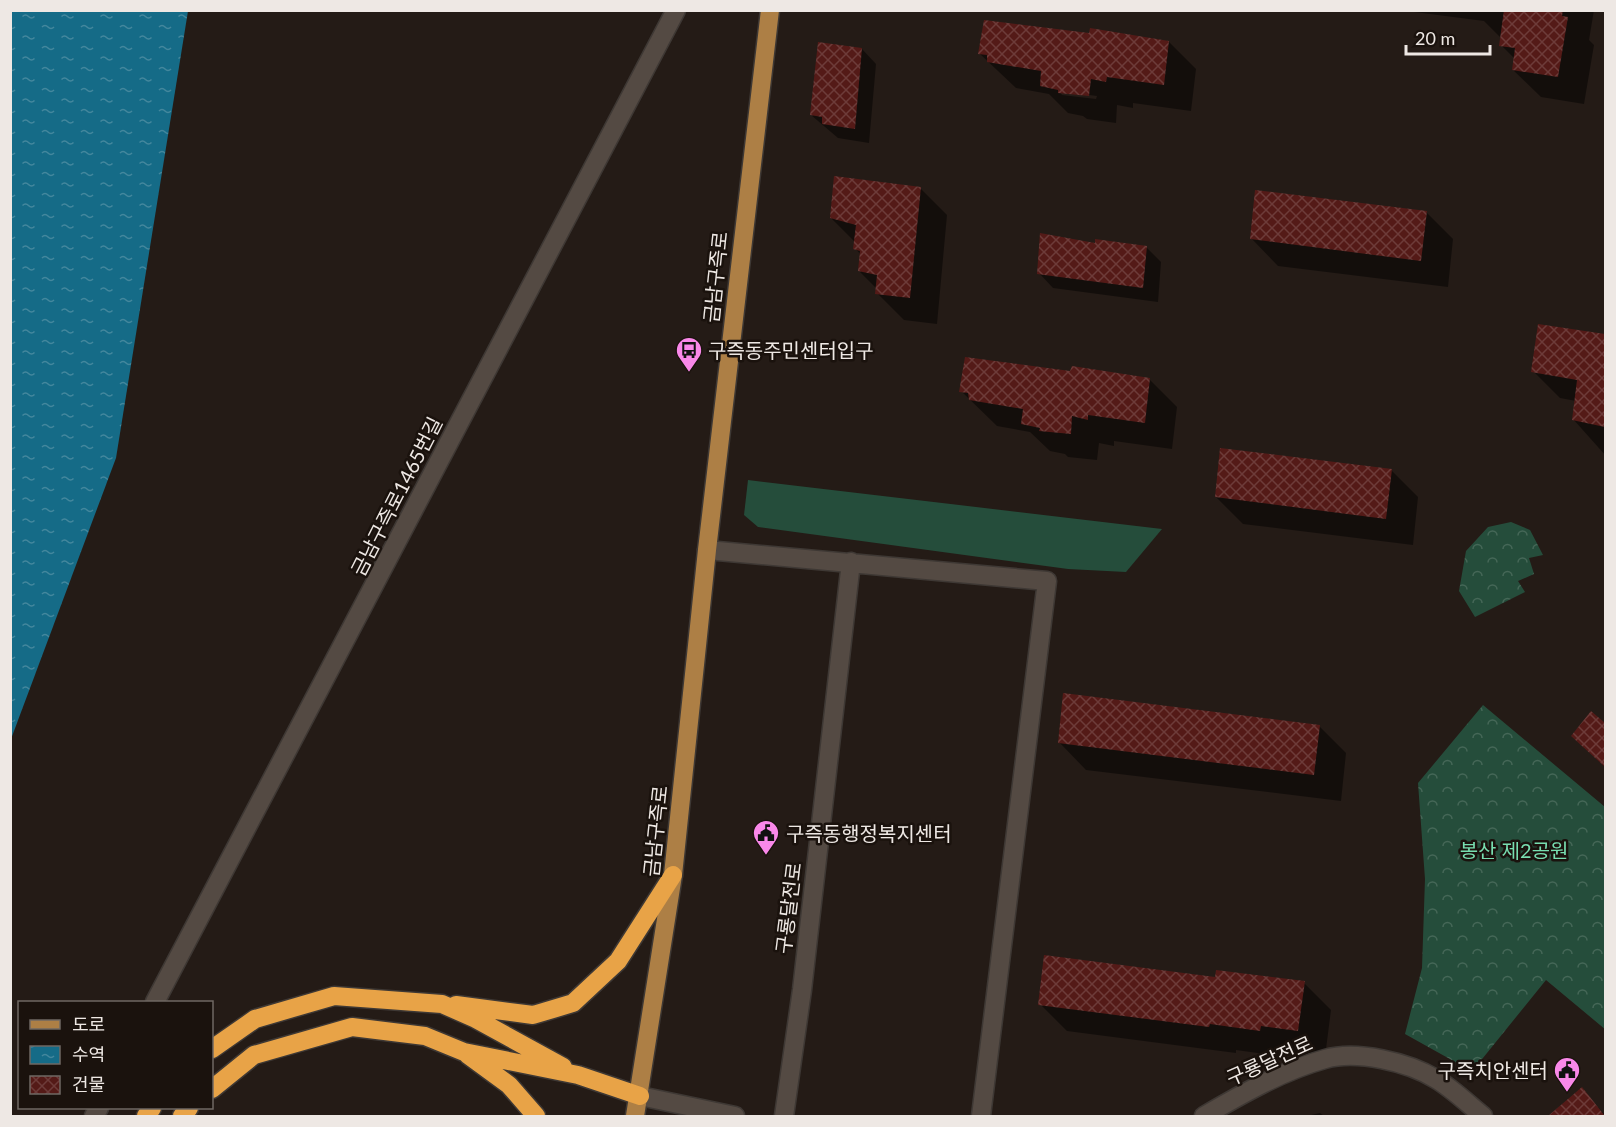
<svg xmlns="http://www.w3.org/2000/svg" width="1616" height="1127" font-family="Lato,'Noto Sans KR',sans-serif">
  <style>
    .grass { fill: #254d3b }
    .forest { fill: url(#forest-crowns) }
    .water { fill: url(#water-ripples) }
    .shadow { fill: #0007; fill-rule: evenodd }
    .building { fill: url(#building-cross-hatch) }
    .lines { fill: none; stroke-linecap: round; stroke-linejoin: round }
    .minor-casing { stroke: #3e3834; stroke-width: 21 }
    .major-casing { stroke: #3e3834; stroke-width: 21 }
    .highway-casing { stroke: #3e3834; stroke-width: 21 }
    .minor { stroke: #544a43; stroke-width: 18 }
    .major { stroke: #ad7f45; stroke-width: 18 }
    .highway { stroke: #e8a347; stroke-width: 18 }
    .labels { text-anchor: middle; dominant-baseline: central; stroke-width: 5; stroke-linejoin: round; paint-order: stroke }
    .street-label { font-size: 20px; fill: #eee8e4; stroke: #1a120d }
    .poi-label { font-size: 20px; fill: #eee8e4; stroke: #1a120d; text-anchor: start }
    .park-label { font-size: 20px; fill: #78deb0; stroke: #1a120d }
  </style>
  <defs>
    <pattern id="forest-crowns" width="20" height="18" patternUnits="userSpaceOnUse" patternTransform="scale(1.5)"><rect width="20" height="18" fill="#254d3b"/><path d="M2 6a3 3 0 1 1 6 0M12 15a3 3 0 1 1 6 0" fill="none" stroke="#456757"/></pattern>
    <pattern id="water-ripples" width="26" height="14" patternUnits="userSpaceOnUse" patternTransform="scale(1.5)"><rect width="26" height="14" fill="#156b87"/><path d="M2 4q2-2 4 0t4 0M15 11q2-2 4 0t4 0" fill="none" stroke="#43879d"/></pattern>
    <pattern id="building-cross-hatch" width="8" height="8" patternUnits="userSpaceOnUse" patternTransform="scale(1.5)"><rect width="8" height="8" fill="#541a17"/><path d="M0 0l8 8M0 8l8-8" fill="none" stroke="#6d3b39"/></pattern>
  </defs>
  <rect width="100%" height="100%" fill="#241b16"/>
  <path class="grass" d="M 748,480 L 1162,529 L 1126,572 L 1068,569 L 758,527 L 744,515 Z"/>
  <path class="forest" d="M 1511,522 L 1530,530 L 1543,555 L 1529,558 L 1534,574 L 1518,581 L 1525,592 L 1475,617 L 1459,591 L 1466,551 L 1488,527 Z
    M 1483,705 L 1605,807 L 1606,1030 L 1546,980 L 1470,1074 L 1457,1063 L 1405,1034 L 1422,968 L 1425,879 L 1418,783 Z"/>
  <path class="water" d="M 11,10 L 188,11 L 116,458 L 11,739 Z"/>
  <path class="shadow" d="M 1399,10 L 1594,10 L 1589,40 L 1594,45 L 1584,104 L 1541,97 L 1513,70 L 1515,59 L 1501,45 L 1501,38 L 1484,21 Z
    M 1169,42 L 1196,69 L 1191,111 L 1133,103 L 1133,108 L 1117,105 L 1116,123 L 1087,119 L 1083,116 L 1068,113 L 1049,94 L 1016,88 L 980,54 ZM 1059,91 L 1097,96 L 1096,99 L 1062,95 Z
    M 862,49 L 876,64 L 869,143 L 838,138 L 811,115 Z
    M 920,188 L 947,215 L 937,324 L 904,320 L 877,293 L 877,289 L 859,271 L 861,255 L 855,248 L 855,242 L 831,218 Z
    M 1426,212 L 1453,239 L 1448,287 L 1278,266 L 1251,238 Z
    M 1097,245 L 1147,248 L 1161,262 L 1158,302 L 1053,288 L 1039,273 Z
    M 1539,326 L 1606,336 L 1606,456 L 1573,419 L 1576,401 L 1560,398 L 1533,371 Z
    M 1071,372 L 1150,380 L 1177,407 L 1172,449 L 1114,441 L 1114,446 L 1099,443 L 1097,460 L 1068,457 L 1065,454 L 1050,451 L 1030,432 L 997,426 L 961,391 Z
    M 1391,470 L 1418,497 L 1413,545 L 1243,524 L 1216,497 Z
    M 1606,722 L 1606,768 L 1573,736 Z
    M 1319,726 L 1346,753 L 1341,801 L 1086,770 L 1059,742 Z
    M 1216,979 L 1304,983 L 1331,1010 L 1325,1057 L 1287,1053 L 1287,1057 L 1236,1050 L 1236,1053 L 1067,1031 L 1040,1004 Z
    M 1582,1089 L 1591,1099 L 1606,1116 L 1568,1116 L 1560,1108 Z
    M 1320,1113 L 1324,1116 L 1307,1116 Z"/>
  <path class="building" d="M 1504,10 L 1563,10 L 1562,16 L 1568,17 L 1558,77 L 1512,70 L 1515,48 L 1499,46 Z
    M 984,20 L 1089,33 L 1090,28 L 1169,41 L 1164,85 L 1107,77 L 1106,82 L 1091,79 L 1089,96 L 1058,93 L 1058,90 L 1040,86 L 1041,71 L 987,62 L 987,55 L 978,54 Z
    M 818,42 L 862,48 L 855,129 L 822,124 L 822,117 L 810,115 Z
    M 834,176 L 921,187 L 910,298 L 875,294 L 877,275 L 858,271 L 860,251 L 853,249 L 856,225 L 830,218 Z
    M 1255,190 L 1427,211 L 1421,261 L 1250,239 Z
    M 1040,233 L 1095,243 L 1095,239 L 1147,246 L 1143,288 L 1037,274 Z
    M 1538,324 L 1605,334 L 1605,427 L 1572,420 L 1577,380 L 1531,372 Z
    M 965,357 L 1070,371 L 1072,366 L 1150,378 L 1145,423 L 1088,415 L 1088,420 L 1072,416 L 1071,434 L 1039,431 L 1040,428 L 1021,424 L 1023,409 L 969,400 L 968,393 L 959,392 Z
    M 1220,448 L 1392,469 L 1386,519 L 1215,497 Z
    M 1063,693 L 1320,725 L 1314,775 L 1058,743 Z
    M 1591,711 L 1605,723 L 1605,767 L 1571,736 Z
    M 1044,955 L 1215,977 L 1216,970 L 1305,981 L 1298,1031 L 1261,1026 L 1260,1031 L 1210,1024 L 1209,1027 L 1038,1005 Z
    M 1582,1087 L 1605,1116 L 1548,1116 Z"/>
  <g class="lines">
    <g class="minor-casing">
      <path id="minor" d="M 707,550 L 1047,581 L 981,1116
        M 155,1002 L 676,10
        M 640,1096 L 735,1116
        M 94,1116 L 99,1108
        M 784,1116 L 802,990 L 851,562
        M 1204,1116 C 1242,1094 1282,1071 1325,1059 C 1357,1050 1408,1062 1436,1079 C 1453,1089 1468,1104 1483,1116"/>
    </g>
    <g class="major-casing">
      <path id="major" d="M 635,1116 L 673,875 L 707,550 L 770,10"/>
    </g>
    <g class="highway-casing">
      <path id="highway" d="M 456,1005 L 533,1015 L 573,1003 L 618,961 L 673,875
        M 212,1049 L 255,1019 L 334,996 L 442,1004 L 476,1019 L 563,1067
        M 468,1055 L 509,1085 L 536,1116
        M 212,1089 L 254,1055 L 352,1027 L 425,1036 L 464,1052 L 578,1075 L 640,1096
        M 146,1116 L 152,1108
        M 182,1116 L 189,1108"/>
    </g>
    <use href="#minor" class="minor"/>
    <use href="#major" class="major"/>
    <use href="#highway" class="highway"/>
  </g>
  <defs>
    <g id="bus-pin" transform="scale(1.35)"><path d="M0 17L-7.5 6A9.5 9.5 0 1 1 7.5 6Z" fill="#f988e9" stroke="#1a120d"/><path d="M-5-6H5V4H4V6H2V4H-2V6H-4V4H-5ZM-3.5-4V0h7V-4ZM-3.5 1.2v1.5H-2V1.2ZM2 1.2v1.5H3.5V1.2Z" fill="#111"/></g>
    <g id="civic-pin" transform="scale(1.35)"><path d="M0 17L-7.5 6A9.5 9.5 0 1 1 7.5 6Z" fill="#f988e9" stroke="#1a120d"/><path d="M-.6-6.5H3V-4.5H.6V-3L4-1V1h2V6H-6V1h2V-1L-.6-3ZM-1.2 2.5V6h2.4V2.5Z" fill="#111"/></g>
  </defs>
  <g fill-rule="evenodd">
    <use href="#bus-pin" x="689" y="350"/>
    <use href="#civic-pin" x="766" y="833"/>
    <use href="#civic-pin" x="1567" y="1070"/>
  </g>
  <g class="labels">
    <g class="street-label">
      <text transform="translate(715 277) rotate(-84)">금남구즉로</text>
      <text transform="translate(396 496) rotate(-63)">금남구즉로1465번길</text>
      <text transform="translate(655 831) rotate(-84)">금남구즉로</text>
      <text transform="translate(788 908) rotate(-83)">구룡달전로</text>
      <text transform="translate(1269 1060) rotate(-24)">구룡달전로</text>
    </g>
    <g class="poi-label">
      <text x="708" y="350">구즉동주민센터입구</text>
      <text x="786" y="833">구즉동행정복지센터</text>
      <text x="1548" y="1070" text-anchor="end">구즉치안센터</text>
    </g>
    <g class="park-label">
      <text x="1514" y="850">봉산 제2공원</text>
    </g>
  </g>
  <rect width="1616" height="1127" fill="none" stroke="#eee8e4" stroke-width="24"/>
  <rect x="18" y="1001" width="195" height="108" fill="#1a120d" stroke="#6f6863" stroke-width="1.5"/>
  <rect x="30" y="1020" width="30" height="9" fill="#ad7f45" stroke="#6f6863" stroke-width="1.5"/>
  <text x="72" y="1031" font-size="18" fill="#eee8e4">도로</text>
  <rect x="30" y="1046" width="30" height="18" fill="url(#water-ripples)" stroke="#6f6863" stroke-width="1.5"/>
  <text x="72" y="1061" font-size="18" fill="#eee8e4">수역</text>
  <rect x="30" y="1076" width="30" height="18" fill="url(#building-cross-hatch)" stroke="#6f6863" stroke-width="1.5"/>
  <text x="72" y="1091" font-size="18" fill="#eee8e4">건물</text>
  <path d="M1406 45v9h84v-9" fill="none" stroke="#eee8e4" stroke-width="3"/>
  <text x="1415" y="45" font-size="18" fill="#eee8e4" stroke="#1a120d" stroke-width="4.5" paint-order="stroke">20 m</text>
</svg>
